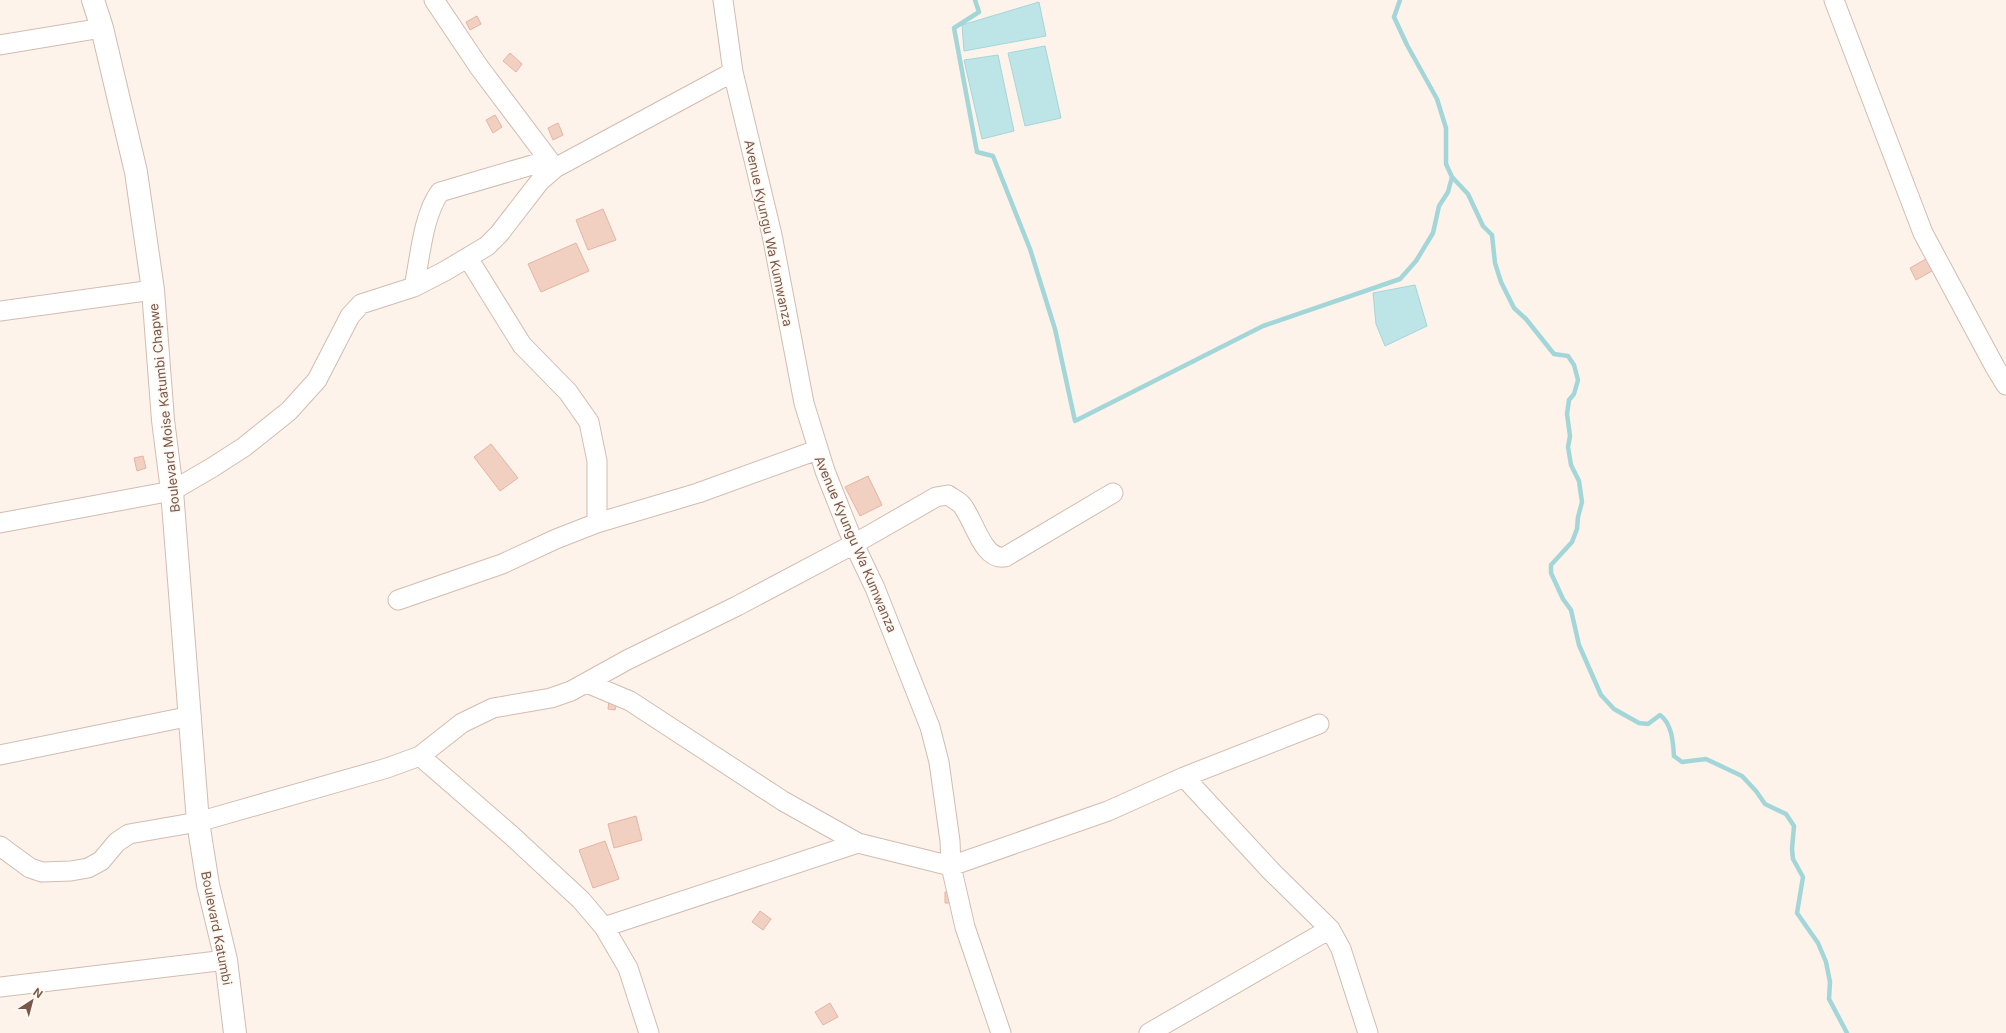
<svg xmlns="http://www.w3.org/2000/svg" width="2006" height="1033" font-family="Inter,sans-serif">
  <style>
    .water { fill: #bde5e7; stroke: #a3d6d9 }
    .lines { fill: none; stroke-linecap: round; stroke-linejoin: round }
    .stream { stroke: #a3d6d9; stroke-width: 4.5 }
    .building { fill: #f2d0c1; stroke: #e5b4a1 }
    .minor-casing { stroke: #d2bcb1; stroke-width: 21 }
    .tertiary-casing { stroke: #d2bcb1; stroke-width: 24 }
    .minor { stroke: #fff; stroke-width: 19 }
    .tertiary { stroke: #fff; stroke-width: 22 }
    .labels { text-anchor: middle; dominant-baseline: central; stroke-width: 3; stroke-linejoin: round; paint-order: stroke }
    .street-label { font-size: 13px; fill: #78584c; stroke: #fff8f0 }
  </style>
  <rect width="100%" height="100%" fill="#fdf3ea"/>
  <path class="water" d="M 1039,2 L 1046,36 L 964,51 L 962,25 Z
    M 1045,46 L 1061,118 L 1025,126 L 1008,53 Z
    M 998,55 L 1014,131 L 982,139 L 964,60 Z
    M 1415,285 L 1427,326 L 1385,346 L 1376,324 L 1373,293 Z"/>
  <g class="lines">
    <path class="stream" d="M 975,0 L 979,12 L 954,28 L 977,152 L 993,156 L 1030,249 L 1055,329 L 1075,421 L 1263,326 L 1400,279 L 1416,261 L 1433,233 L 1439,206 L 1448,192 L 1452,177
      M 1400,0 L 1394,17 L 1407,45 L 1437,99 L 1446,128 L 1446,164 L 1452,177 L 1468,194 L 1483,226 L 1492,235 L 1495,263 L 1501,282 L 1514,308 L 1526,319 L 1554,354 L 1568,356 L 1574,365 L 1578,380 L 1574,394 L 1569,400 L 1567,414 L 1570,436 L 1568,447 L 1571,465 L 1579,481 L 1582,502 L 1578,517 L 1577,529 L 1572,542 L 1551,565 L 1551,573 L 1563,599 L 1571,610 L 1579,645 L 1601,695 L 1614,709 L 1639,723 L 1648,724 L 1660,715 C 1672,724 1673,741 1674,756 L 1682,762 L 1706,759 L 1742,776 L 1756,791 L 1765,804 L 1786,814 L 1794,826 L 1792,849 L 1793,859 L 1803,877 L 1797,913 L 1818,943 L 1826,962 L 1830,982 L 1829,999 L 1847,1033"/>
  </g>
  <path class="building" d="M 477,16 L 481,24 L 470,30 L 466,22 Z
    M 510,53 L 522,64 L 516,72 L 503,61 Z
    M 495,115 L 502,127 L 493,133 L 486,120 Z
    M 558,123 L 563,135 L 553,140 L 548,128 Z
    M 603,209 L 616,240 L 588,250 L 576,220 Z
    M 576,243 L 589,271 L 541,292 L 528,264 Z
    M 1933,255 L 1939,267 L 1916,280 L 1910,268 Z
    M 491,444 L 518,478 L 500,491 L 474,457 Z
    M 143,456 L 146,468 L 137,471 L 134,458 Z
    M 868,476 L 882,505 L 860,516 L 845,487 Z
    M 609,700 L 617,702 L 615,710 L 608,709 Z
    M 636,816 L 642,840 L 614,848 L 608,824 Z
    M 605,841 L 619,879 L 593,888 L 579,850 Z
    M 953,891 L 953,903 L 945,903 L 945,892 Z
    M 760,911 L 771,919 L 763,930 L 752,922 Z
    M 830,1003 L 838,1017 L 823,1025 L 815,1012 Z"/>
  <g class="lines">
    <g class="minor-casing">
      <path id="minor" d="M 434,0 L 479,67 L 555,168
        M 723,0 L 733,72 L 772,235 L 804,403 L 825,471 L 854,544 L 875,588 L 930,727 L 939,762 L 950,841 L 951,866 L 965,927 L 1001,1033
        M 1834,0 L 1923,233 L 1995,367 L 2006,385
        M 0,45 L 102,28
        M 468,258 L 522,345 L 568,392 L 589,422 L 597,461 L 597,523
        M 414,287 C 420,258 423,215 440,192 L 549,160
        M 0,311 L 153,290
        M 0,523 L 172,491 L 213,467 L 244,447 L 289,411 L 317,380 L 350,316 L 361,304 L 414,287 L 445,271 L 487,246 L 499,234 L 540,181 L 555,168 L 733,72
        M 398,600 L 502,564 L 556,539 L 597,523 L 698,493 L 817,450
        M 587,683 L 630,701 L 783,801 L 858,843 L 951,866 L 1108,811 L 1184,777 L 1319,724
        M 0,755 L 191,716
        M 420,756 L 511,835 L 581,900 L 604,927 L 628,968 L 649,1033
        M 1184,777 L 1272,872 L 1330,929 L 1341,949 L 1368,1033
        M 0,846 L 30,868 L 42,872 L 71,871 L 88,868 L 101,861 L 117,842 L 129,834 L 198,822 L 387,768 L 420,756 L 462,723 L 493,708 L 551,698 L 571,691 L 627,660 L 737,606 L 854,544 L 936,497 L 948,495 C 952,498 958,501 961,504 C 974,518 982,561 1005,557 L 1113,493
        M 604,927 L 858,843
        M 0,987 L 226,960
        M 1149,1033 L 1330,929"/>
    </g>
    <g class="tertiary-casing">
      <path id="tertiary" d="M 93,0 L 102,28 L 136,172 L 153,290 L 163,420 L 172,491 L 198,822 L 208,885 L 226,960 L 235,1033"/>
    </g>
    <use href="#minor" class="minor"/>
    <use href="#tertiary" class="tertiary"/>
  </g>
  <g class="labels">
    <g class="street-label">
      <text transform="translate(769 233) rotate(78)">Avenue Kyungu Wa Kumwanza</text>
      <text transform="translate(164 408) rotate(-96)">Boulevard Moise Katumbi Chapwe</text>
      <text transform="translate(856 544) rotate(67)">Avenue Kyungu Wa Kumwanza</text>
      <text transform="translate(217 928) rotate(79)">Boulevard Katumbi</text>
    </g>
  </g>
  <g transform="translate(32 1001) rotate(36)" stroke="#fff8f0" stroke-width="3" paint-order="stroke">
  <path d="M0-3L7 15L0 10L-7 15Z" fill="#78584c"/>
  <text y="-6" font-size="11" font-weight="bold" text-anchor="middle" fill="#78584c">N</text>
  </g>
</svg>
